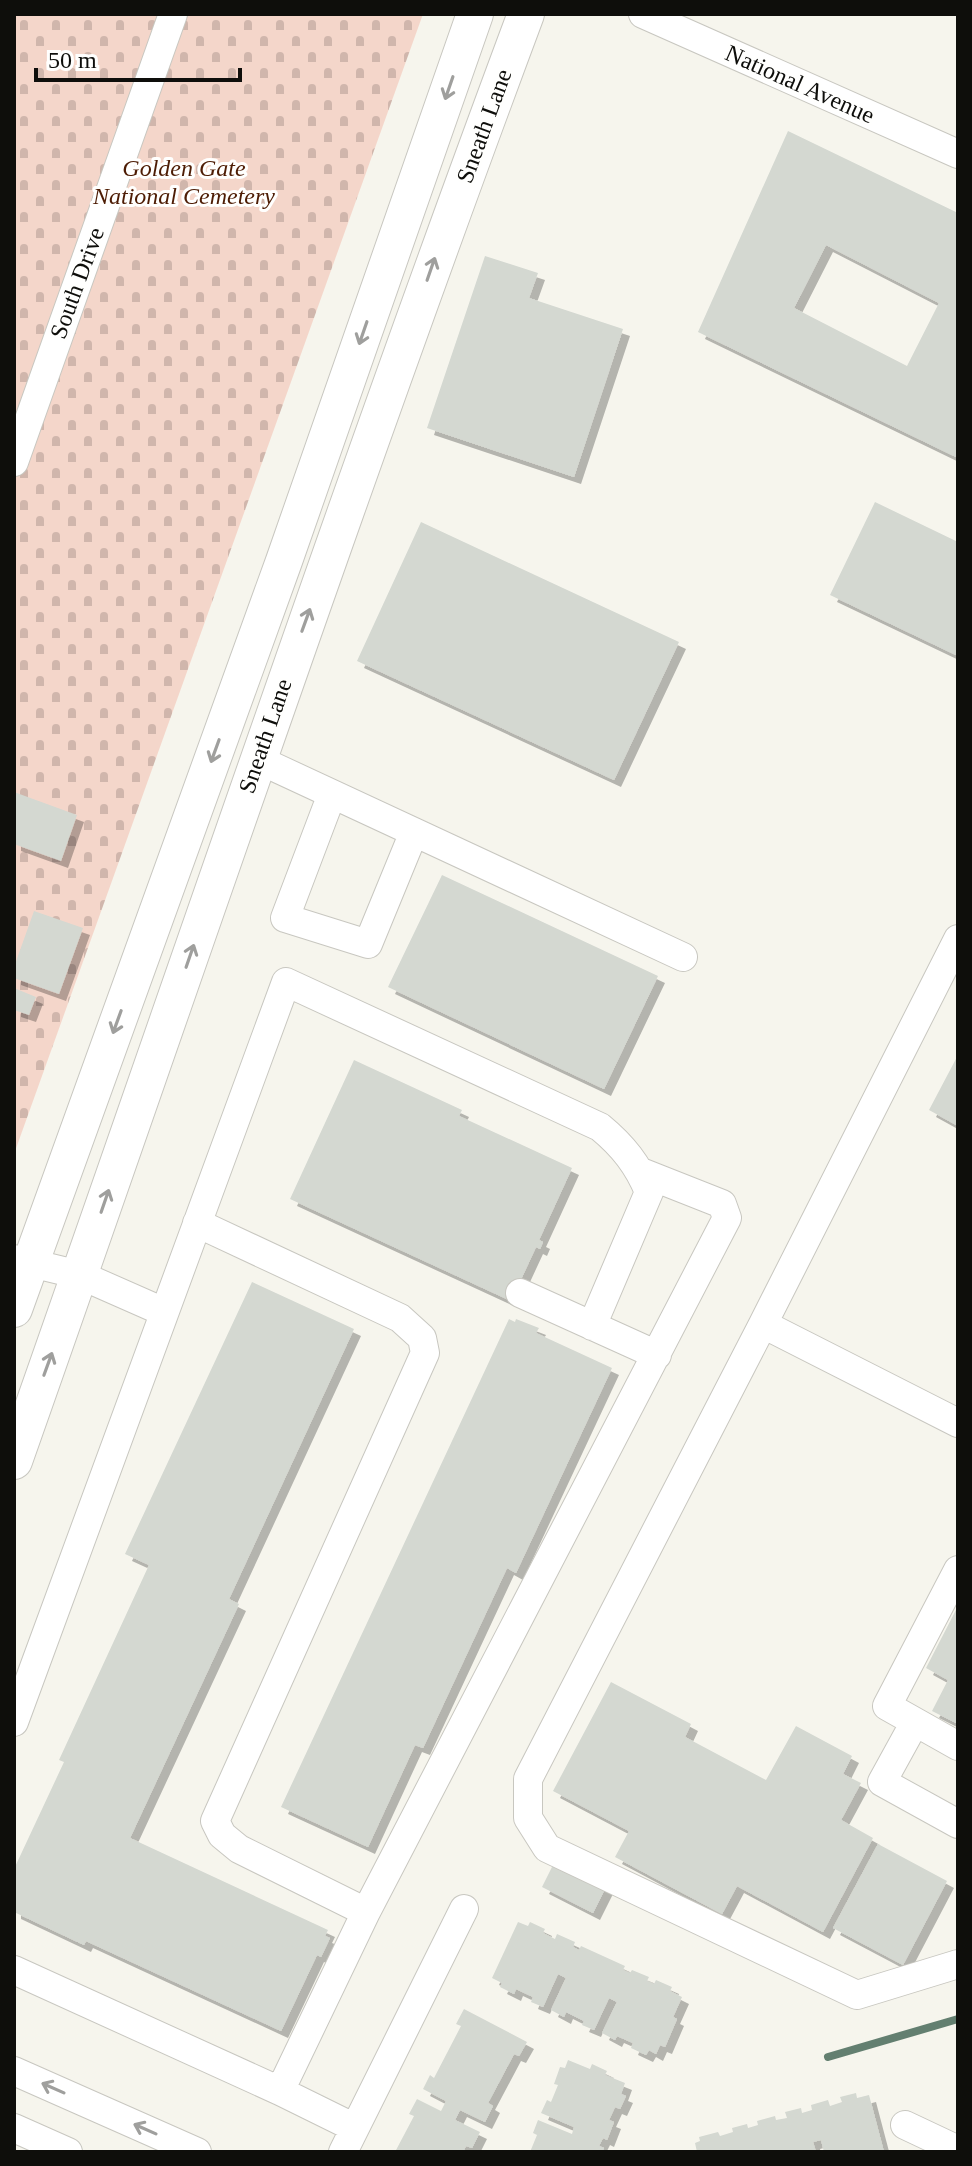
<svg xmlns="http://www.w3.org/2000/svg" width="972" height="2166" font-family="Georgia,serif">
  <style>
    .cemetery { fill: url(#cemetery-stones) }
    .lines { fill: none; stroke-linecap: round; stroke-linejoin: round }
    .stream { stroke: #637f70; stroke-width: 8 }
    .building { fill: #d4d8d1; fill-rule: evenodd; filter: url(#shadow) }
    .minor-casing { stroke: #c8c7c0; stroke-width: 30 }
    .major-casing { stroke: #c8c7c0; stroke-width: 38 }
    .minor { stroke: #fff; stroke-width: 28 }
    .major { stroke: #fff; stroke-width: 36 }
    .oneway { stroke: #9f9f9d }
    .labels { text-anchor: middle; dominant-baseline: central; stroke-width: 6; stroke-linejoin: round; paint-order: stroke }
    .street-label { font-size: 24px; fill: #0e0e0b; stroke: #fffffe }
    .park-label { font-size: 24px; font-style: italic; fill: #4d1c04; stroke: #fffffe }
  </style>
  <defs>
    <pattern id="cemetery-stones" width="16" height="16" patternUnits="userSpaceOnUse" patternTransform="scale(2)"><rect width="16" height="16" fill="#f4d6ca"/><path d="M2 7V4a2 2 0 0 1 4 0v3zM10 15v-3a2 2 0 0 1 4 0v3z" fill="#d0b6ac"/></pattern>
    <filter id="shadow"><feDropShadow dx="7" dy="7" stdDeviation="0" flood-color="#0004"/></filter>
  </defs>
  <rect width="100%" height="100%" fill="#f6f5ed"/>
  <path class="cemetery" d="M 14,14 L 423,14 L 14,1154 Z"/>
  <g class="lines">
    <path class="stream" d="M 828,2057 L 958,2019"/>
  </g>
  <path class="building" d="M 788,131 L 958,213 L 958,458 L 698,332 ZM 826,245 L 939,303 L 907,366 L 794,308 Z
    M 485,256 L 538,273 L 529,298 L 623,329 L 574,477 L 427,428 Z
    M 875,502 L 958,542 L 958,656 L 830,595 Z
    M 421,522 L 679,642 L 614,780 L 357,661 Z
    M 14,792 L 77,815 L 61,861 L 14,844 Z
    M 442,875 L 658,976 L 604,1089 L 388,987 Z
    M 34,911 L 83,928 L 59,994 L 14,978 L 14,967 Z
    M 14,988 L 36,997 L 29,1015 L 14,1010 Z
    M 958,1055 L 958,1126 L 929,1110 Z
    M 354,1060 L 462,1110 L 459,1116 L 572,1168 L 539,1240 L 543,1242 L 540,1249 L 536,1247 L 511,1301 L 290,1199 Z
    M 252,1282 L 354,1329 L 229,1599 L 239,1604 L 130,1838 L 328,1930 L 325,1936 L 330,1938 L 321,1957 L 317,1955 L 281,2031 L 86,1941 L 84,1945 L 14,1912 L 14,1869 L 64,1762 L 59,1760 L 149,1565 L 125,1554 Z
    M 509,1319 L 515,1322 L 516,1319 L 539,1328 L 536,1333 L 612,1368 L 516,1573 L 507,1568 L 423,1748 L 415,1745 L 368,1847 L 281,1807 Z
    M 958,1606 L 958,1724 L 932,1711 L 948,1680 L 926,1668 Z
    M 611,1682 L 691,1724 L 685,1737 L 766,1780 L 796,1726 L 852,1756 L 843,1774 L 861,1783 L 841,1820 L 873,1838 L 823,1932 L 737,1886 L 722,1914 L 615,1857 L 629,1831 L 553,1791 Z
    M 878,1844 L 947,1881 L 903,1965 L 833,1928 Z
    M 555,1861 L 606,1887 L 593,1913 L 542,1887 Z
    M 518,1922 L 528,1926 L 530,1922 L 545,1929 L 543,1933 L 555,1939 L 557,1934 L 575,1942 L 573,1947 L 579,1950 L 581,1946 L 625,1966 L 623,1970 L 630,1973 L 632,1970 L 649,1977 L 647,1981 L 654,1984 L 656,1980 L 672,1987 L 670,1991 L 682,1997 L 673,2017 L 677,2019 L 665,2047 L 660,2045 L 656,2054 L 649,2050 L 646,2055 L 631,2048 L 633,2043 L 617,2036 L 615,2040 L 602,2033 L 617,2002 L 609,1998 L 594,2030 L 582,2025 L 584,2021 L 566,2012 L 564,2017 L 551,2010 L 566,1978 L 558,1974 L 543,2007 L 531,2002 L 533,1997 L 516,1989 L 514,1994 L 500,1987 L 502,1983 L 492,1978 Z
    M 464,2009 L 527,2042 L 519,2056 L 514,2054 L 488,2103 L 493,2106 L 485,2122 L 460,2110 L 455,2120 L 480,2132 L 472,2148 L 466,2146 L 463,2152 L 395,2152 L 414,2116 L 409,2114 L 417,2099 L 441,2111 L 446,2101 L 423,2089 L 430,2075 L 434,2078 L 461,2026 L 456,2024 Z
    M 568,2060 L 590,2069 L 592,2064 L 607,2071 L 605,2075 L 625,2083 L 621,2094 L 626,2096 L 620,2109 L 615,2107 L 609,2120 L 614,2122 L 607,2140 L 603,2138 L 599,2146 L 604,2148 L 602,2152 L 530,2152 L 537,2135 L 533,2133 L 538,2120 L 572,2134 L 574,2127 L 541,2113 L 547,2100 L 551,2102 L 558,2085 L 554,2084 L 560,2067 L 565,2068 Z
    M 856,2093 L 857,2098 L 869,2095 L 884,2152 L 824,2152 L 821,2140 L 813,2142 L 816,2152 L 697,2152 L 695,2143 L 700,2141 L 699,2137 L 718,2132 L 720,2136 L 733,2132 L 732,2128 L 747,2124 L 748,2128 L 758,2125 L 757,2121 L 775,2116 L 776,2120 L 787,2118 L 785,2112 L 801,2108 L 802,2113 L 812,2110 L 811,2105 L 828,2100 L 830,2106 L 842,2102 L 840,2097 Z"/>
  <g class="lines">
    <g class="minor-casing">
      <path id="minor" d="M 643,14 L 958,154
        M 14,462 L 173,14
        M 257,759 L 683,957
        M 332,794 L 285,918 L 368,944 L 414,832
        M 958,939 L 763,1324 L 528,1779 L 528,1818 L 547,1848 L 857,1995 L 958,1964
        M 197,1223 L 400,1318 L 422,1338 L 425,1353 L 215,1821 L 222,1835 L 239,1849 L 366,1912
        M 14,1259 L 80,1275 L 164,1312
        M 520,1293 L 657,1355
        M 763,1324 L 958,1423
        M 958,1570 L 887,1706 L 958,1746
        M 14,1722 L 286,982 L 600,1127 C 623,1146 638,1165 649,1192 L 592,1326
        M 915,1722 L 882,1782 L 958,1824
        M 14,1970 L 280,2091 L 353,2127
        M 14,2071 L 197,2152
        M 280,2091 L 366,1912 L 727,1218 L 722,1204 L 641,1172
        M 905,2125 L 958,2150
        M 14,2128 L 68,2152
        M 343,2152 L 464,1909"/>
    </g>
    <g class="major-casing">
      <path id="major" d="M 14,1309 L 284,561 L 475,14
        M 14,1461 C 184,979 347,494 526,14"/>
    </g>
    <use href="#minor" class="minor"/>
    <use href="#major" class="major"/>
  </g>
  <defs><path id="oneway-shaft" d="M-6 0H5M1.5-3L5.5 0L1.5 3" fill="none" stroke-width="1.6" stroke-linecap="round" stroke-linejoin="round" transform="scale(2)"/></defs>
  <g class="oneway">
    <use href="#oneway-shaft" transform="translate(449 88) rotate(109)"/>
    <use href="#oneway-shaft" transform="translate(431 269) rotate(-71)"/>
    <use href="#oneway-shaft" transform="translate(363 333) rotate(109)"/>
    <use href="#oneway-shaft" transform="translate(306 620) rotate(-70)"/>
    <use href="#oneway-shaft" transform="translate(215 751) rotate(110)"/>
    <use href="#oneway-shaft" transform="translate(190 956) rotate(-71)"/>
    <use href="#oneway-shaft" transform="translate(117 1022) rotate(110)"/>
    <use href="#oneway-shaft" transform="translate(105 1201) rotate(-71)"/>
    <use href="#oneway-shaft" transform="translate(48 1364) rotate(-70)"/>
    <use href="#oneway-shaft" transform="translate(53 2088) rotate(-156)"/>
    <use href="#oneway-shaft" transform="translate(145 2129) rotate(-156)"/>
  </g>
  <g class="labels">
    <g class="street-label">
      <text transform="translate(800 84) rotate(24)">National Avenue</text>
      <text transform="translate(484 126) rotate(-70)">Sneath Lane</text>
      <text transform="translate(77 283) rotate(-70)">South Drive</text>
      <text transform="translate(265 736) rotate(-71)">Sneath Lane</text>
    </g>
    <g class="park-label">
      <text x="184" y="168">Golden Gate<tspan x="184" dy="28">National Cemetery</tspan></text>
    </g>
  </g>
  <rect width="972" height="2166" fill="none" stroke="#0e0e0b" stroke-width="32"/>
  <path d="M36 68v12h204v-12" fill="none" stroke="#0e0e0b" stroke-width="4"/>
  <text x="48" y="68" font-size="24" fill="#0e0e0b" stroke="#fffffe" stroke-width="6" paint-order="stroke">50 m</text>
</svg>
